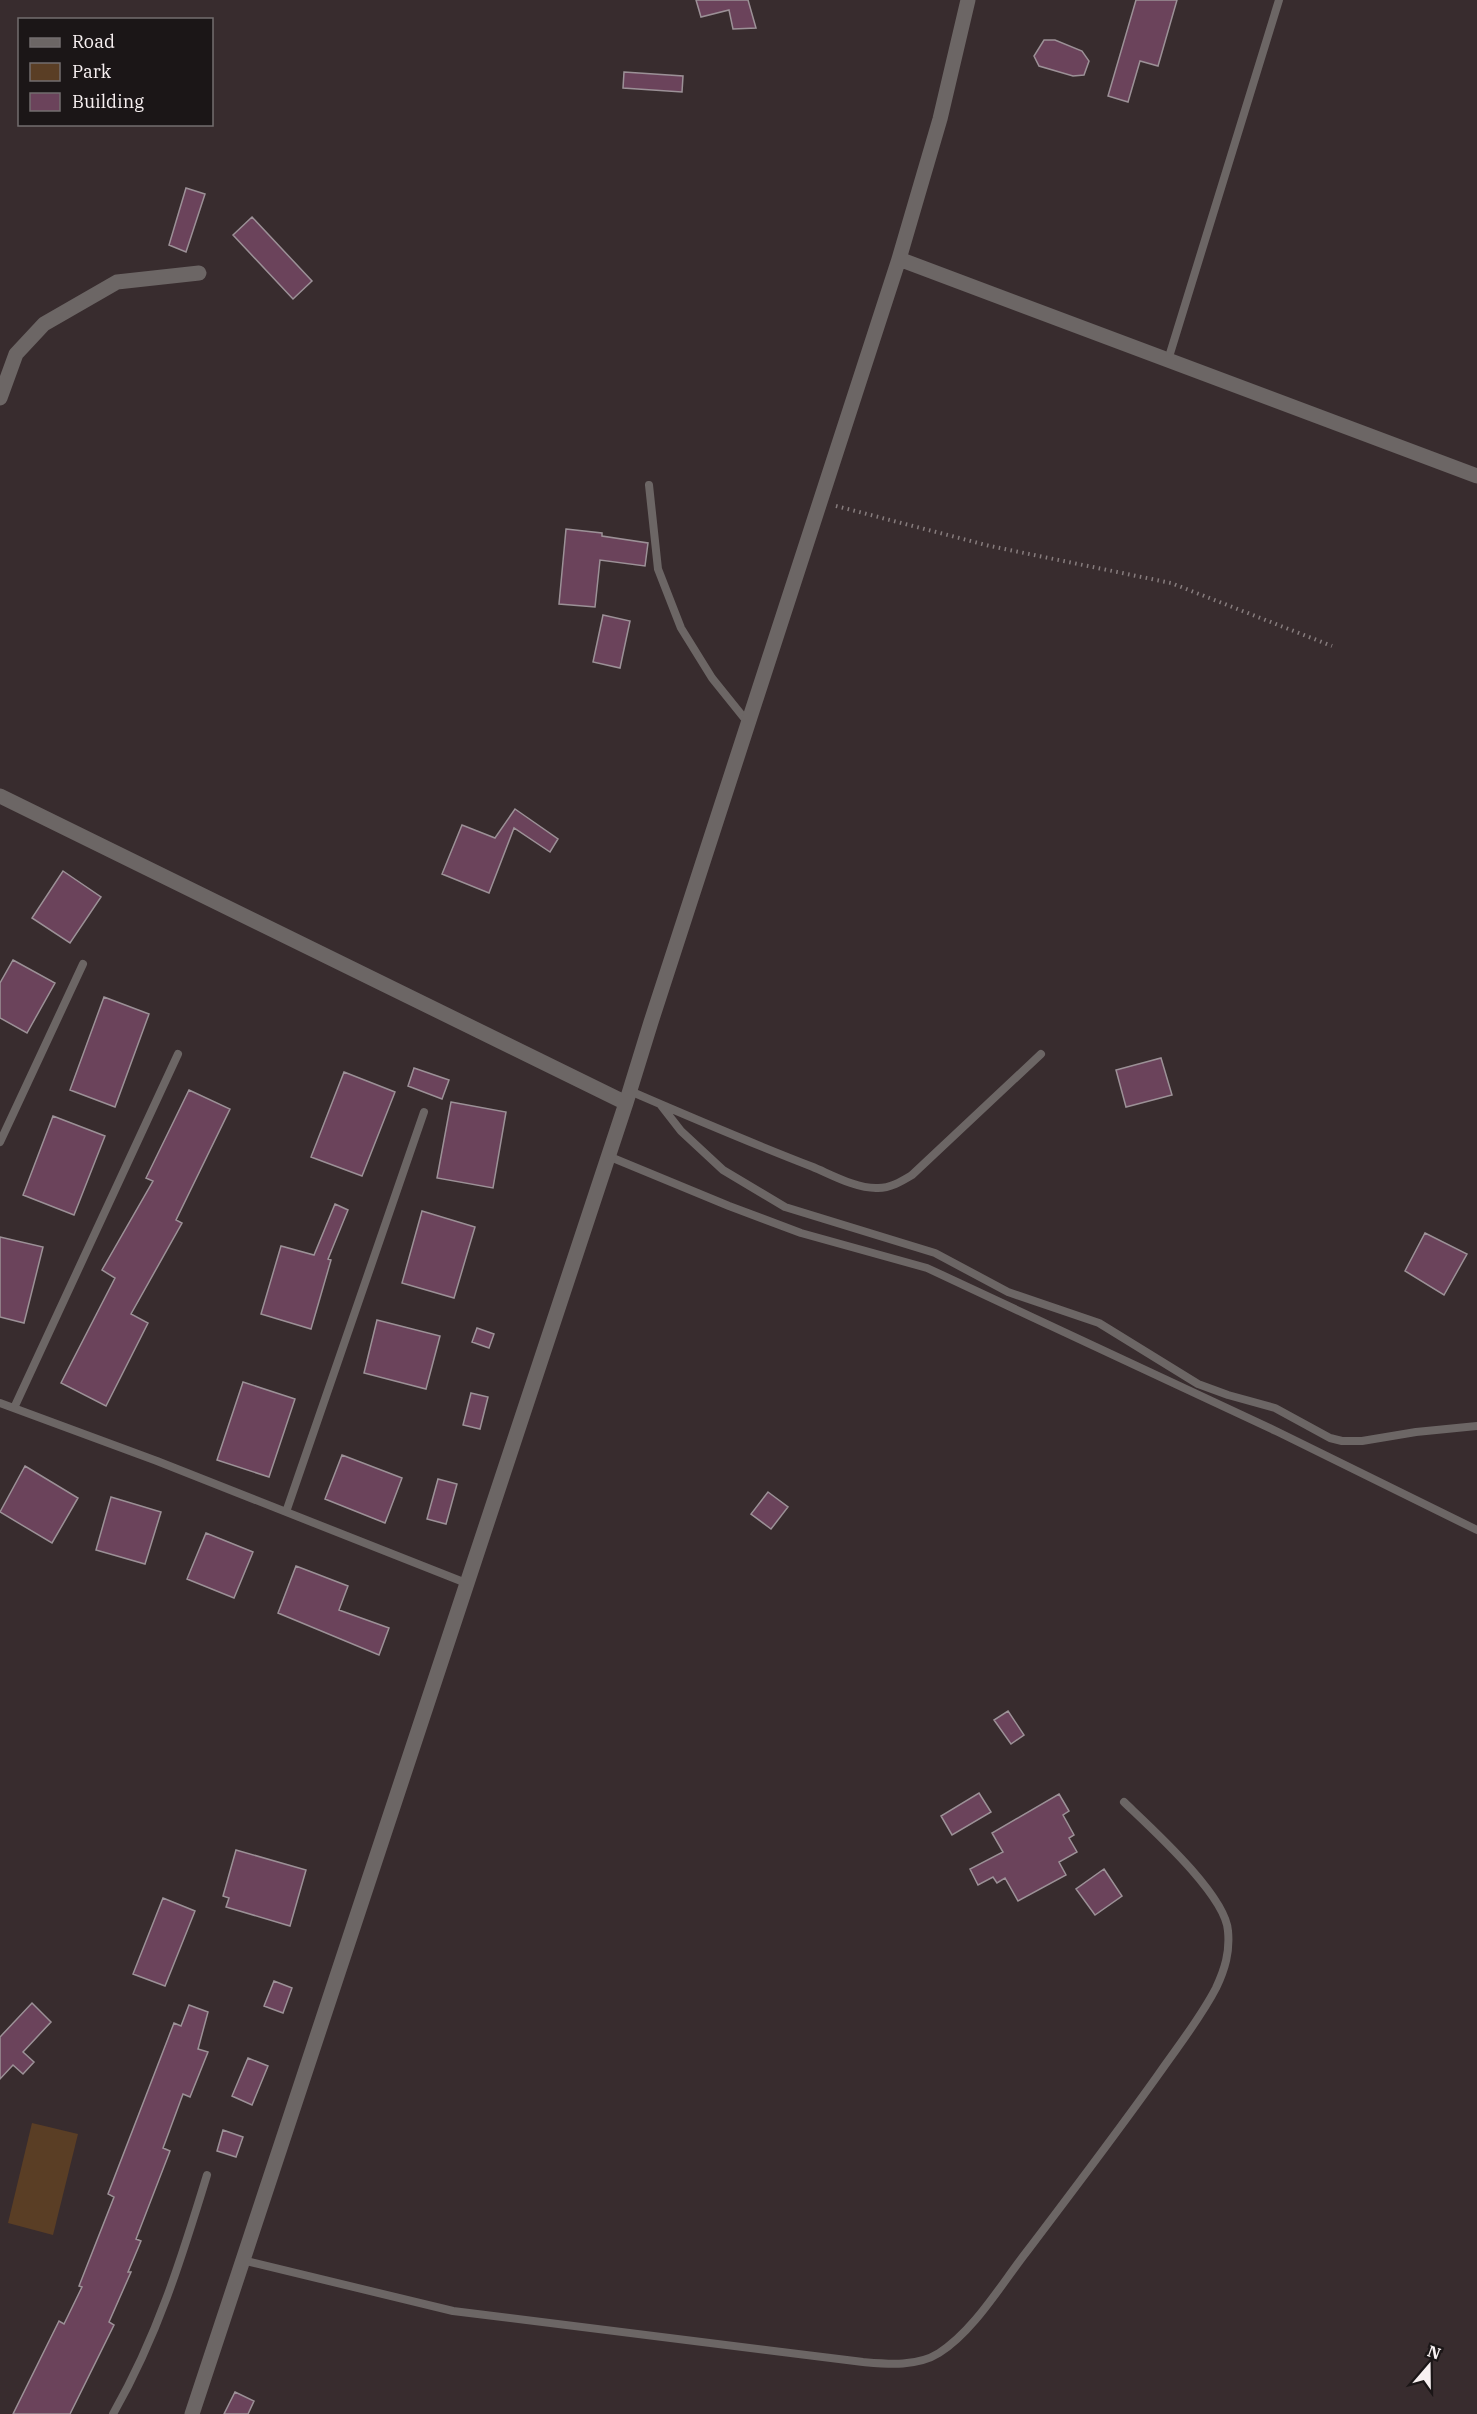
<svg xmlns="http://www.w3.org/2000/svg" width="1477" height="2414" font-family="'IBM Plex Serif',serif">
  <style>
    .green { fill: #5a3e25 }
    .building { fill: #6b435b; stroke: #9c9197; stroke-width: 1.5 }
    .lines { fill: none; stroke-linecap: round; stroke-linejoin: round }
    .path { stroke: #877d7e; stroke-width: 4; stroke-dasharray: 1.5 4.5; stroke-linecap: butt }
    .service { stroke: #6c6665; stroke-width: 8 }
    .minor { stroke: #6c6665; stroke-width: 15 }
  </style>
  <rect width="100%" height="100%" fill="#382c2e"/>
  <path class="green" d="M 32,2123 L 78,2134 L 53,2235 L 8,2223 Z"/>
  <path class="building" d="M 696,0 L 748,0 L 756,28 L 733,29 L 729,10 L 701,17 Z
    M 1136,0 L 1177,0 L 1158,66 L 1140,61 L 1128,102 L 1108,96 Z
    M 1044,40 L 1055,40 L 1082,51 L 1089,61 L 1084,75 L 1073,76 L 1039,66 L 1034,56 Z
    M 624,72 L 683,76 L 682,92 L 623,88 Z
    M 186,188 L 205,194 L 186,252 L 169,245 Z
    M 252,217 L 312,281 L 293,299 L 233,235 Z
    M 566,529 L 602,533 L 602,536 L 648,543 L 645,566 L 600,560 L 595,607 L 559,604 Z
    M 603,615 L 630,621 L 620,668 L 593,662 Z
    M 515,809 L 558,839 L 550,852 L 514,828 L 489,893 L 442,874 L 462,825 L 495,838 Z
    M 63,871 L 101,897 L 70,943 L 32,918 Z
    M 13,960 L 55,983 L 27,1033 L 0,1018 L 0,983 Z
    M 104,997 L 149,1014 L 115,1107 L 70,1090 Z
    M 1161,1058 L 1172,1095 L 1126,1107 L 1116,1070 Z
    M 414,1068 L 449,1080 L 442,1099 L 408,1086 Z
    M 344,1072 L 395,1092 L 362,1176 L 311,1157 Z
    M 189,1090 L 230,1109 L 176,1220 L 182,1223 L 131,1314 L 148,1323 L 106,1406 L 61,1383 L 115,1278 L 102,1270 L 153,1181 L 146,1178 Z
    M 451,1102 L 506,1112 L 493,1188 L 437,1178 Z
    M 53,1116 L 105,1136 L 74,1215 L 23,1195 Z
    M 335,1204 L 348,1210 L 328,1259 L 331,1260 L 311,1329 L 261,1314 L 281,1246 L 314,1255 Z
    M 422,1211 L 475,1227 L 454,1298 L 402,1283 Z
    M 1425,1233 L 1467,1254 L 1444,1295 L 1405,1271 Z
    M 0,1237 L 43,1247 L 24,1323 L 0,1317 Z
    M 377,1320 L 440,1336 L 426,1389 L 364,1373 Z
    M 477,1328 L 494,1334 L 489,1348 L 472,1342 Z
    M 243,1382 L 295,1399 L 269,1477 L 217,1460 Z
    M 471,1393 L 488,1397 L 480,1429 L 463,1425 Z
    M 342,1455 L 402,1478 L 385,1523 L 325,1499 Z
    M 25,1466 L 78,1498 L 52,1543 L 0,1512 Z
    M 438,1479 L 457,1484 L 446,1524 L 427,1519 Z
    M 768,1492 L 788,1507 L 771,1529 L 751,1514 Z
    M 111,1497 L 161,1512 L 145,1564 L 96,1550 Z
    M 206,1533 L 253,1552 L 234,1598 L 187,1579 Z
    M 296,1566 L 348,1586 L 339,1610 L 389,1628 L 379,1655 L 278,1613 Z
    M 1008,1711 L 1024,1735 L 1011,1744 L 994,1720 Z
    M 979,1793 L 991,1812 L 952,1835 L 941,1816 Z
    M 1059,1794 L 1069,1811 L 1063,1815 L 1074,1835 L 1069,1838 L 1077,1852 L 1059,1862 L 1066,1875 L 1018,1901 L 1005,1878 L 997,1883 L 993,1877 L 978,1885 L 970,1869 L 1003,1852 L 992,1833 Z
    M 236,1850 L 306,1870 L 290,1926 L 226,1907 L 229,1898 L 223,1896 Z
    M 1104,1869 L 1122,1896 L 1095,1915 L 1076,1889 Z
    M 163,1898 L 195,1911 L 165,1986 L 133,1974 Z
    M 274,1981 L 292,1988 L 283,2013 L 264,2006 Z
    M 32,2003 L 51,2022 L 23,2052 L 34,2062 L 23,2074 L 13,2065 L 0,2079 L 0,2037 Z
    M 189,2005 L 208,2012 L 198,2049 L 208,2052 L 190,2097 L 183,2094 L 163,2148 L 170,2151 L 136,2239 L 141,2241 L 128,2272 L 131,2272 L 109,2322 L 114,2325 L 70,2414 L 13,2414 L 59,2321 L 64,2324 L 82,2287 L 79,2286 L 114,2197 L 108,2194 L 174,2023 L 181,2026 Z
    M 248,2058 L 268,2066 L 252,2105 L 232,2096 Z
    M 223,2130 L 243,2137 L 236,2157 L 217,2151 Z
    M 235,2392 L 254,2401 L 248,2414 L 224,2414 Z"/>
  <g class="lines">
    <path class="path" d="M 836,506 L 990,546 L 1171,583 L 1332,646"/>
    <path class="service" d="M 1168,360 L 1279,0
      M 649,485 L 658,569 L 681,628 L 712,678 L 749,724
      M 630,1091 C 690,1117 751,1143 813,1167 C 832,1175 857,1189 878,1188 C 891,1188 902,1181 912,1175 L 1041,1054
      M 660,1104 L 681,1131 L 723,1170 L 785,1207 L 935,1253 L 1008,1292 L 1099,1323 L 1198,1384 L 1228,1395 L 1275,1408 L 1330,1438 L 1342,1441 L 1362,1441 L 1416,1432 L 1477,1426
      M 0,1142 L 83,964
      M 608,1156 L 729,1206 L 801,1233 L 927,1268 L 1278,1432 L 1477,1530
      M 0,1403 L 157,1461 L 466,1583
      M 14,1408 L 178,1054
      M 286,1512 L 424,1112
      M 242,2260 L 453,2311 L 863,2362 C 887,2364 917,2367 939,2353 C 974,2331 1002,2283 1028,2250 C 1072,2192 1116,2134 1158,2075 C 1178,2046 1200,2019 1216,1988 C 1225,1969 1230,1952 1228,1931 C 1226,1895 1150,1827 1124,1802
      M 113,2414 C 157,2337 181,2260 207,2175"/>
    <path class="minor" d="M 899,259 L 1477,476
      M 0,398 L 16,354 L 44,324 L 117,282 L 199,273
      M 0,796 L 626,1103
      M 192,2414 L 626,1103 L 651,1022 L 899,259 L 940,119 L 968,0"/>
  </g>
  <rect x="18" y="18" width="195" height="108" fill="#1b1617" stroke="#736e6f" stroke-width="1.5"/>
  <rect x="30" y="38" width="30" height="9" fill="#6c6665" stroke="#736e6f" stroke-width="1.5"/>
  <text x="72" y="48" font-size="18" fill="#f8f1f2">Road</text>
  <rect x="30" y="63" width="30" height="18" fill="#5a3e25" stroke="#736e6f" stroke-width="1.5"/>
  <text x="72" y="78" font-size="18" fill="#f8f1f2">Park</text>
  <rect x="30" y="93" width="30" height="18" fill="#6b435b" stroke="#736e6f" stroke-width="1.5"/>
  <text x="72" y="108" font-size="18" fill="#f8f1f2">Building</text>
  <g transform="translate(1429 2366) rotate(20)" stroke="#1b1617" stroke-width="4.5" paint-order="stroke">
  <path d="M0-4.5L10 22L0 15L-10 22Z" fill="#f8f1f2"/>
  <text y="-9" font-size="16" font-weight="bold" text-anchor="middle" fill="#f8f1f2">N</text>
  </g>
</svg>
